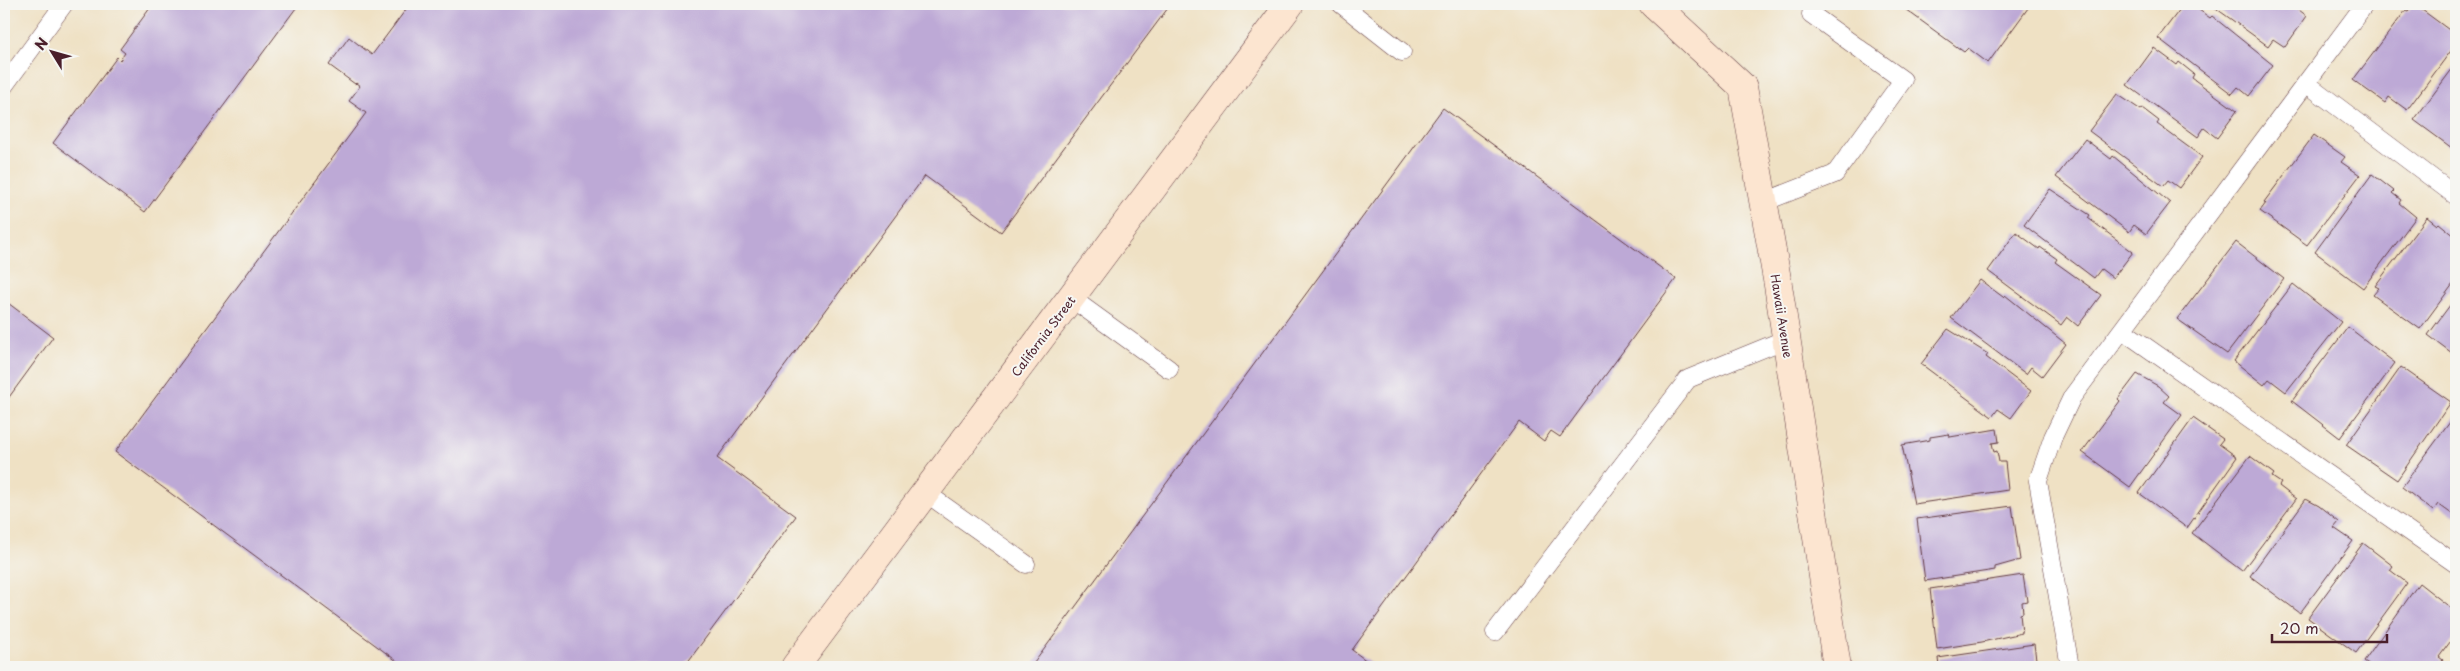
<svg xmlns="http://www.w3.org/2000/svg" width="2460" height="671" font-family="'Playpen Sans',sans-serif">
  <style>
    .building { fill: #bda9d6 }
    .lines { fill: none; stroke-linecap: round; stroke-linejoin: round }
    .lane-casing { stroke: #633c42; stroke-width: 19 }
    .secondary-casing { stroke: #633c42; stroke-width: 29 }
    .lane { stroke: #fff; stroke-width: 18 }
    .secondary { stroke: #fce5d0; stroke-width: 28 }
    .labels { text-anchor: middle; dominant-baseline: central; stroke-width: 4; stroke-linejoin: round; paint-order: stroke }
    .street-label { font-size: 12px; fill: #4a1f2b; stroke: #f6f6f2 }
  </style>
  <rect width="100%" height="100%" fill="#f6f6f2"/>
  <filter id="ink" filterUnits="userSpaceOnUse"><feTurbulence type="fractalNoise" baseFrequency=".02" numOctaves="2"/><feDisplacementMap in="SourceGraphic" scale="10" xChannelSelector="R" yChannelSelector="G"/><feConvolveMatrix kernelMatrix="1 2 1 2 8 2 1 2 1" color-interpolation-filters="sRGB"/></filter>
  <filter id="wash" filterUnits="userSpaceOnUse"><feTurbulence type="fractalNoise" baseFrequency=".0096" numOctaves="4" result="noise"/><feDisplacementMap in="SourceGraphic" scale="20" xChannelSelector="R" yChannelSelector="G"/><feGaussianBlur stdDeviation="1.12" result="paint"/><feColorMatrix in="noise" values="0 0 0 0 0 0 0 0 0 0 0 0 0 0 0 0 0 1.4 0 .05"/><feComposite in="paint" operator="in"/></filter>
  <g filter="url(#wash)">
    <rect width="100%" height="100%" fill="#efe1c4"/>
    <g id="blocks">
      <path class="building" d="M 153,4 L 299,4 L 145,212 L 53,143 L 117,57 L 120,60 L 125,53 L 120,49 Z
        M 410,4 L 1171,4 L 1001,232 L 925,176 L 717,458 L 796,516 L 684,667 L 405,667 L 115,452 L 366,113 L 349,101 L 360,86 L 356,83 L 355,84 L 329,65 L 349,37 L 372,55 Z
        M 1898,4 L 2031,4 L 1988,63 L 1968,48 L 1964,52 Z
        M 2184,4 L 2191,4 L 2210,18 L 2212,16 L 2273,65 L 2249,96 L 2238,87 L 2232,94 L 2158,38 Z
        M 2210,4 L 2291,4 L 2307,16 L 2285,47 L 2273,39 L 2268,46 Z
        M 2414,4 L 2456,35 L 2456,44 L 2407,110 L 2389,97 L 2385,103 L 2353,80 L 2406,10 L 2408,11 Z
        M 2154,48 L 2177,65 L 2179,62 L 2194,74 L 2192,78 L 2237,111 L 2217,138 L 2204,128 L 2198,137 L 2127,85 Z
        M 2456,64 L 2456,151 L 2414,120 Z
        M 2117,94 L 2141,110 L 2142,108 L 2159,121 L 2157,124 L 2202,157 L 2179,188 L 2168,180 L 2163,186 L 2089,131 Z
        M 1443,108 L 1676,279 L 1560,437 L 1551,431 L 1544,441 L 1519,422 L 1352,650 L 1375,667 L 1031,667 Z
        M 2314,135 L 2345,157 L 2341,162 L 2360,175 L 2307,245 L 2260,211 L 2266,203 L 2264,202 Z
        M 2085,139 L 2111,159 L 2113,156 L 2170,203 L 2146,234 L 2134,225 L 2129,232 L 2056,177 Z
        M 2372,174 L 2394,191 L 2392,193 L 2401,200 L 2399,203 L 2416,217 L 2363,288 L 2315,252 Z
        M 2050,189 L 2090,215 L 2088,218 L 2133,252 L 2113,278 L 2101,269 L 2094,278 L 2024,225 Z
        M 2427,217 L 2437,225 L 2439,223 L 2456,237 L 2456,280 L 2420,329 L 2373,295 L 2379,288 L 2375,286 Z
        M 2016,232 L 2039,249 L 2040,247 L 2057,259 L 2055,262 L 2101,295 L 2078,326 L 2067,317 L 2061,325 L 1988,271 Z
        M 2236,242 L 2284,279 L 2227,354 L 2177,319 Z
        M 1980,280 L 2003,297 L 2005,295 L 2066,344 L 2042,376 L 2031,367 L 2026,374 L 1951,318 Z
        M 2293,284 L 2341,322 L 2286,392 L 2269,379 L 2264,385 L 2234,361 Z
        M 2456,297 L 2456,356 L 2428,335 Z
        M 4,300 L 53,337 L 4,404 Z
        M 2348,327 L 2395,363 L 2340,438 L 2292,401 Z
        M 1948,329 L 1988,354 L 1986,357 L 2031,391 L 2011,418 L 1998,409 L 1992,417 L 1921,364 Z
        M 2401,367 L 2451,402 L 2397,480 L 2346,445 Z
        M 2137,374 L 2158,386 L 2169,396 L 2164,402 L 2182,415 L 2130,487 L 2082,452 L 2120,401 L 2118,399 Z
        M 2456,414 L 2456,517 L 2438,504 L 2433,511 L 2402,487 Z
        M 2193,418 L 2223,439 L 2219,444 L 2237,457 L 2187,528 L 2139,493 Z
        M 1997,429 L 1999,442 L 1992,443 L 1994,452 L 1997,451 L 1999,462 L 2005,462 L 2008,490 L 1914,504 L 1902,445 L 1930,440 L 1930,437 L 1949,434 L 1950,437 Z
        M 2250,456 L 2274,474 L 2272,477 L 2281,483 L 2279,486 L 2296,499 L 2242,571 L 2192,533 Z
        M 2306,499 L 2319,506 L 2339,522 L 2334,528 L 2353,541 L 2300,613 L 2250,576 Z
        M 2012,506 L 2020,560 L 1995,567 L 1995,570 L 1925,581 L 1917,519 Z
        M 2363,543 L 2393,566 L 2390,570 L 2407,583 L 2356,653 L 2308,618 Z
        M 2023,575 L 2027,601 L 2022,602 L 2023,613 L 2020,614 L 2022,633 L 1982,642 L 1937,649 L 1930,589 Z
        M 2419,583 L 2456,612 L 2456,634 L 2439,657 L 2443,660 L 2438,667 L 2373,667 L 2364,661 Z
        M 2034,644 L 2037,667 L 1939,667 L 1938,658 Z"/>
    </g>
  </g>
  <g filter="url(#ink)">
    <use href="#blocks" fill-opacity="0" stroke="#633c42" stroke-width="1"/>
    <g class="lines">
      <g class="lane-casing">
        <path id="lane" d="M 1341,4 L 1402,52
          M 2306,83 L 2456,196
          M 4,86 L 64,4
          M 1764,202 L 1835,174 L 1903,80 L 1811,14
          M 1071,298 L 1169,369
          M 2122,330 L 2456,564
          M 926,493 L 1026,564
          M 1495,632 L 1688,379 L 1786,339
          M 2070,667 L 2038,481 L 2053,437 L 2072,397 L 2365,4"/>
      </g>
      <g class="secondary-casing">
        <path id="secondary" d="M 1653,4 L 1743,87 L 1778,285 L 1837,667
          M 795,667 L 1290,4"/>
      </g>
      <use href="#lane" class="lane"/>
      <use href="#secondary" class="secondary"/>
    </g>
  </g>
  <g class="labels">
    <g class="street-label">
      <text transform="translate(1782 316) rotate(81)">Hawaii Avenue</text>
      <text transform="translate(1043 336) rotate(-53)">California Street</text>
    </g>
  </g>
  <rect width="2460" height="671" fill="none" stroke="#f6f6f2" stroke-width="20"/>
  <g transform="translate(52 52) rotate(307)" stroke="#f6f6f2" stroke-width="4" paint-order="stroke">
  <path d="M0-4L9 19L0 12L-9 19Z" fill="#4a1f2b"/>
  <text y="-8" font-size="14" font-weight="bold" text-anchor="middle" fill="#4a1f2b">N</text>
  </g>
  <path d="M2272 634v8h115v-8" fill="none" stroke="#4a1f2b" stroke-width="2.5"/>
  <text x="2280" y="634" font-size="15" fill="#4a1f2b" stroke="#f6f6f2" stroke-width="4" paint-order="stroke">20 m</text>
</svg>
